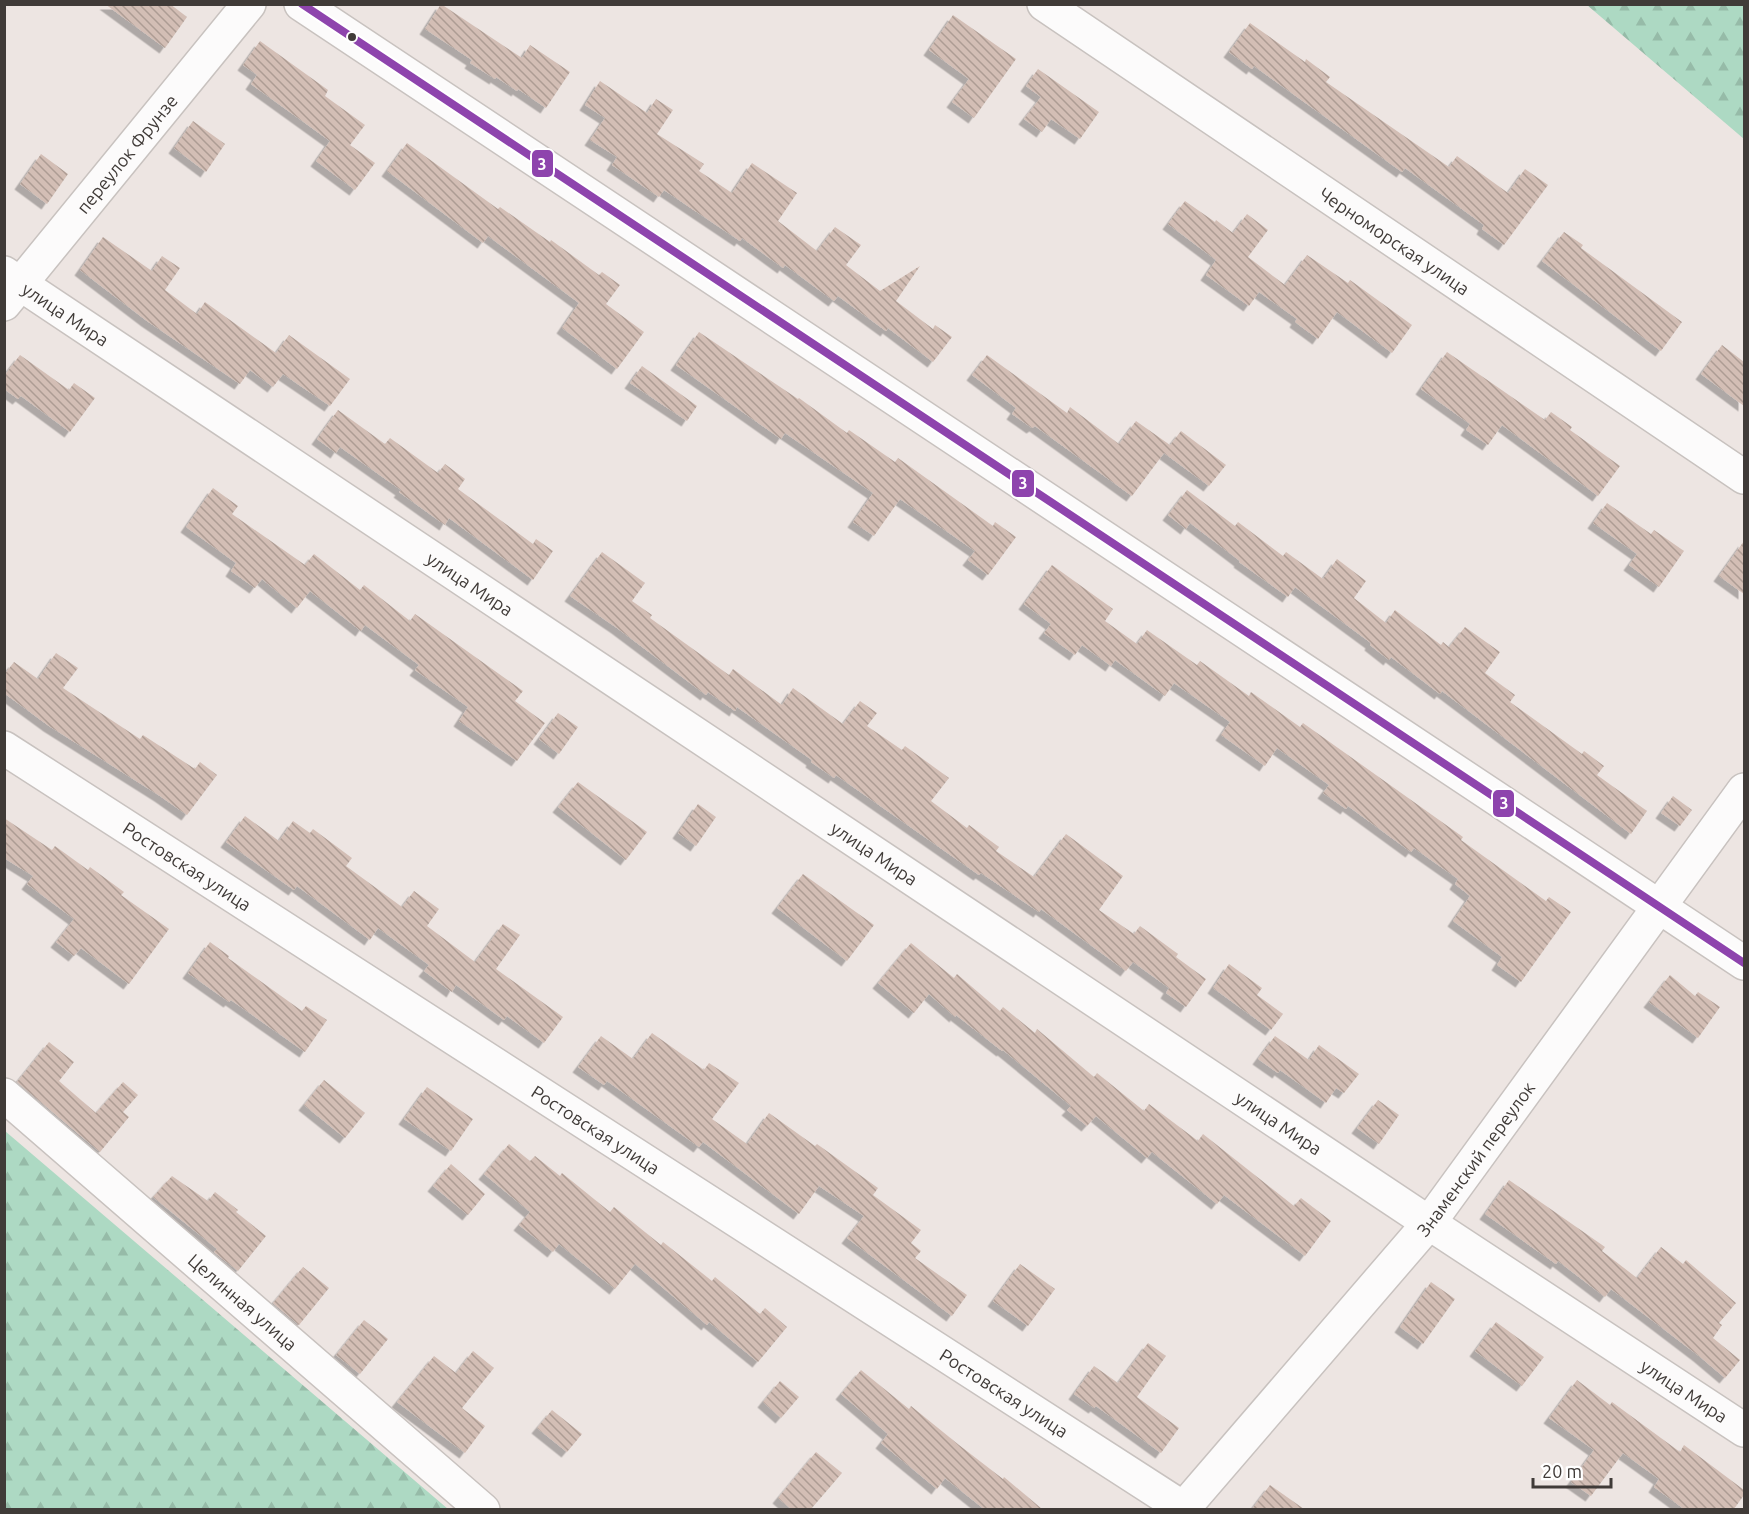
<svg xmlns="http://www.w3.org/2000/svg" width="1749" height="1514" font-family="Ubuntu,sans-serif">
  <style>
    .forest { fill: url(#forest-firs) }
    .building { fill: url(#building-back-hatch); filter: url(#shadow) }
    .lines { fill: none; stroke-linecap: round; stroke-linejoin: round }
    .minor-casing { stroke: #c8c2bf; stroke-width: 36 }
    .minor { stroke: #fcfbfb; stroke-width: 33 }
    .bus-1-casing { stroke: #fff; stroke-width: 12 }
    .bus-1 { stroke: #8e44ad; stroke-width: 8 }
    .bus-dot { fill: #403b38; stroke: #fff; stroke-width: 2 }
    .labels { text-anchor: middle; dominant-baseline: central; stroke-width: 5; stroke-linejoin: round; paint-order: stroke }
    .street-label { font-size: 18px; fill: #403b38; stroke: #fff }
    .line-badge { stroke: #fff; stroke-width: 2 }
    .badge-label { font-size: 16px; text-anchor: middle; font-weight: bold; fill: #fff }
  </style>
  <defs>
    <pattern id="forest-firs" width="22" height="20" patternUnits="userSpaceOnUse" patternTransform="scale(1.5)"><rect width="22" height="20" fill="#add9c3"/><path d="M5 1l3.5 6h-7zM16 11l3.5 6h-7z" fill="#96bba8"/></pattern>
    <pattern id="building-back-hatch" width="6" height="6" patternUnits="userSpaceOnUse" patternTransform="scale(1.5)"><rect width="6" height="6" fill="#d3beb5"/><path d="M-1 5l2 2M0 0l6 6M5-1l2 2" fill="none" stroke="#ad9c94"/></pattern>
    <filter id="shadow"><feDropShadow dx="-5.5" dy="5.5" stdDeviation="0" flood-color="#0004"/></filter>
  </defs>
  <rect width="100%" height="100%" fill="#ede5e2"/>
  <path class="forest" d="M 1587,5 L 1744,5 L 1744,139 Z
    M 4,1131 L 5,1131 L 448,1509 L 5,1509 Z"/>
  <path class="building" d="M 105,4 L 170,4 L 187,17 L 165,48 Z
    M 441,4 L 522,58 L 530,45 L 570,72 L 546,108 L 518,89 L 517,91 L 496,77 L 495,79 L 470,63 L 472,60 L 425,29 Z
    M 953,15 L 1016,59 L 974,118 L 952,102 L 969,79 L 929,50 Z
    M 1250,23 L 1305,62 L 1306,59 L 1330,77 L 1326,82 L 1449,167 L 1457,156 L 1508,193 L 1525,169 L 1548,185 L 1504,245 L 1482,229 L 1484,225 L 1405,168 L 1402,172 L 1254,66 L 1252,69 L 1229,52 Z
    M 260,41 L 328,90 L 325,96 L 365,125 L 350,145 L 375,163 L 355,190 L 316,161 L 330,141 L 251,84 L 257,75 L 243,65 Z
    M 1038,69 L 1099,112 L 1080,139 L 1051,119 L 1042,132 L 1024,119 L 1041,97 L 1026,86 Z
    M 600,81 L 647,113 L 656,99 L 673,110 L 657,134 L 704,164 L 699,171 L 732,193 L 752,163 L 797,193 L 778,221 L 817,251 L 835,227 L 861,245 L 846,265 L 880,291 L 920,266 L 896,301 L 933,329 L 935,325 L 952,337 L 933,362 L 888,328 L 886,331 L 838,296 L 834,301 L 785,265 L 783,268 L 742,238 L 740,241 L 664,190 L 659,197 L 612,165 L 617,157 L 590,140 L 605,118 L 585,105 Z
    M 193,121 L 225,144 L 206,172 L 174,148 Z
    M 407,143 L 498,209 L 500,207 L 550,242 L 551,240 L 599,275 L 602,272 L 620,285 L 606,304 L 644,332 L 617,369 L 562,328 L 579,303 L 488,236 L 483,243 L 387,171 Z
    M 41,154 L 68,174 L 47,204 L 20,184 Z
    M 1185,201 L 1215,222 L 1216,220 L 1233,233 L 1247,214 L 1268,230 L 1248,257 L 1285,285 L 1307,255 L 1348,283 L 1350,280 L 1412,325 L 1392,353 L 1337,312 L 1318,339 L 1295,322 L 1297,319 L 1259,292 L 1249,306 L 1206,275 L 1216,260 L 1168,224 Z
    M 1564,232 L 1583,245 L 1581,248 L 1682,322 L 1661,351 L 1542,261 Z
    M 103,237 L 152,271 L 162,256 L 180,268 L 165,290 L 197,314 L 205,302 L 276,353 L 289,335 L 350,379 L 330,406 L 283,374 L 273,387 L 250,370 L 240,384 L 147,321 L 80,270 Z
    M 699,332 L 798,399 L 799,398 L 847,433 L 849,430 L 895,462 L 898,458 L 993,526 L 995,522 L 1016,537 L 988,575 L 968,560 L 975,551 L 900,499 L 874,536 L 853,522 L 873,493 L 785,433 L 781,439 L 676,365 Z
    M 1722,345 L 1744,362 L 1744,406 L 1701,374 Z
    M 1447,352 L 1545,420 L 1551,412 L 1572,427 L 1570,430 L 1620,466 L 1598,496 L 1502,425 L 1488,445 L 1466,430 L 1470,424 L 1421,389 Z
    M 20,355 L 69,390 L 74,383 L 95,398 L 70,432 L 21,396 L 18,399 L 4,389 L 4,376 Z
    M 987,355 L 1067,413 L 1070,407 L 1119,444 L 1136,421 L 1170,445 L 1132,496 L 1035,426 L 1032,428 L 1012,414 L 1016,408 L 972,375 Z
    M 642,366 L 697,406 L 687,421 L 630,383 Z
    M 338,410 L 385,444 L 390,438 L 438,473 L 445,464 L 465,479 L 458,489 L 533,544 L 536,539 L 553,551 L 533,580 L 449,518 L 445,525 L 399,492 L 401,490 L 340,447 L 336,453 L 317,439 Z
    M 1181,431 L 1226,465 L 1209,486 L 1164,453 Z
    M 213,488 L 238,506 L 232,514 L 305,565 L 314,554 L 360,590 L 364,585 L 410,621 L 415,614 L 523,691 L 515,701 L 545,723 L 517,761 L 459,721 L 468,707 L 415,670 L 419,665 L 365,625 L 361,631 L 310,591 L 297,608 L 262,579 L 255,588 L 231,571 L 236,563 L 186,527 Z
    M 1187,490 L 1235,526 L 1238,522 L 1283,556 L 1286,552 L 1323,579 L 1337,559 L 1366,581 L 1354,598 L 1386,623 L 1395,610 L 1441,645 L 1443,642 L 1449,647 L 1465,627 L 1500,652 L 1485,673 L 1515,695 L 1510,702 L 1582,754 L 1584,751 L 1604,766 L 1597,775 L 1647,811 L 1631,834 L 1442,691 L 1440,694 L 1391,657 L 1389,660 L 1370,645 L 1371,643 L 1295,587 L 1288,597 L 1239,562 L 1240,561 L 1190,523 L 1186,529 L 1168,515 Z
    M 1607,503 L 1651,534 L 1654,530 L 1684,551 L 1659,587 L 1629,565 L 1637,554 L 1593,523 Z
    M 1744,541 L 1744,594 L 1719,576 Z
    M 602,552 L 645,583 L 632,601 L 652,615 L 650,618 L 729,675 L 733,669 L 782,705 L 793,688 L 843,724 L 860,701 L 877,713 L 867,726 L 902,750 L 905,746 L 949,778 L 931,801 L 967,828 L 969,825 L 999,847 L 996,851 L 1034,877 L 1066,834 L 1123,876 L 1099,910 L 1134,934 L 1140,926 L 1178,954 L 1176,957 L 1206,979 L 1186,1007 L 1166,993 L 1169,988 L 1133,962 L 1126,971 L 1041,909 L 1039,912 L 981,873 L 979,875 L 836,775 L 834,778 L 811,762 L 812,760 L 737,707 L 735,711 L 708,692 L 706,695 L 617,628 L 570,596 Z
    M 1052,565 L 1113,609 L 1105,621 L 1137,644 L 1147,630 L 1197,665 L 1200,661 L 1249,696 L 1251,692 L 1300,727 L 1303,723 L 1463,837 L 1461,840 L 1546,901 L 1549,897 L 1571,912 L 1521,982 L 1497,965 L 1502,957 L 1453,921 L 1470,896 L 1455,884 L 1458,879 L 1414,848 L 1411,852 L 1348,806 L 1346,809 L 1323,793 L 1329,785 L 1277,748 L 1265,766 L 1221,735 L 1230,722 L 1174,683 L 1165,696 L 1115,660 L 1111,666 L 1082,645 L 1075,655 L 1044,633 L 1051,624 L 1024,604 Z
    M 56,653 L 78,668 L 63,688 L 140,739 L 143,735 L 195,769 L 200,762 L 217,775 L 187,815 L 160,796 L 49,726 L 4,693 L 4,675 L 14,662 L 38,679 Z
    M 558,713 L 578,727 L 559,754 L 539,739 Z
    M 578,782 L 647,832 L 626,860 L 558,807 Z
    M 1673,796 L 1692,810 L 1680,826 L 1661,813 Z
    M 698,804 L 716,817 L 696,846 L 678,833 Z
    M 245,816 L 279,841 L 293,821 L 310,833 L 313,829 L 352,858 L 346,866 L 402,907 L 414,891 L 439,909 L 427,926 L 475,962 L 503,924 L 520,935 L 496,969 L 563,1017 L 544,1043 L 507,1016 L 504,1020 L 456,985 L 452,992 L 424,971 L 429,965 L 378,928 L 370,940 L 297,886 L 294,890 L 226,842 Z
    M 4,818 L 52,850 L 55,846 L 88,870 L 90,867 L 124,892 L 121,895 L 169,929 L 129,984 L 81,948 L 74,956 L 56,942 L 74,919 L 27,884 L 33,876 L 4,858 Z
    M 803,874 L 874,925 L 847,961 L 777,908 Z
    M 210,942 L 229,956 L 228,958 L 302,1011 L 306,1006 L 327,1020 L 305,1052 L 231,1000 L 229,1002 L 188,973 Z
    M 911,943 L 954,978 L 957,974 L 1000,1011 L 1003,1007 L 1035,1033 L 1037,1029 L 1094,1077 L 1097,1073 L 1144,1111 L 1149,1104 L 1198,1141 L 1203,1134 L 1294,1206 L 1301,1198 L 1331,1221 L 1305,1256 L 1224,1195 L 1217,1204 L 1152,1152 L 1147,1158 L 1096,1116 L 1087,1126 L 1067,1110 L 1071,1106 L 1003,1050 L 1002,1051 L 956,1015 L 955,1017 L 929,994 L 914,1013 L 878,983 Z
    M 1229,964 L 1262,988 L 1257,995 L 1283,1014 L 1271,1030 L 1213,988 Z
    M 1670,975 L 1695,996 L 1698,992 L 1720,1007 L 1698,1038 L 1649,1002 Z
    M 652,1033 L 704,1070 L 709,1063 L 739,1083 L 712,1119 L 747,1144 L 769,1113 L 815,1146 L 817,1144 L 878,1188 L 873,1195 L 921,1230 L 911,1243 L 921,1251 L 915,1258 L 967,1295 L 952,1316 L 847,1238 L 864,1216 L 819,1186 L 799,1214 L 703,1142 L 699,1147 L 607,1081 L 604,1085 L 578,1067 L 601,1036 L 633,1059 Z
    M 1275,1036 L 1309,1060 L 1319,1045 L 1359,1074 L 1344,1093 L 1336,1088 L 1326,1103 L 1280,1070 L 1278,1073 L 1258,1059 Z
    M 49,1042 L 74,1062 L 59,1081 L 96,1113 L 123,1082 L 138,1095 L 123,1112 L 129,1117 L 100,1152 L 17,1082 Z
    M 324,1080 L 365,1113 L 345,1138 L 304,1105 Z
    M 427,1087 L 473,1119 L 451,1151 L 404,1119 Z
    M 1378,1100 L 1399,1115 L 1379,1144 L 1357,1128 Z
    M 509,1144 L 530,1161 L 535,1156 L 560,1176 L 562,1173 L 610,1212 L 614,1207 L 661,1245 L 663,1242 L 712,1281 L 715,1277 L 760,1314 L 765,1308 L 787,1327 L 758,1362 L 709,1322 L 707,1325 L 635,1264 L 615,1289 L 559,1244 L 553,1252 L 519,1225 L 530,1212 L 484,1174 Z
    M 451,1164 L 485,1194 L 468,1215 L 433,1186 Z
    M 172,1176 L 208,1201 L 215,1192 L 238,1210 L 236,1212 L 266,1236 L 238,1271 L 214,1252 L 217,1249 L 153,1197 Z
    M 1509,1180 L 1605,1247 L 1602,1251 L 1637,1278 L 1661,1247 L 1683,1264 L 1686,1260 L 1736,1303 L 1719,1323 L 1722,1325 L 1713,1338 L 1740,1360 L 1725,1378 L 1699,1356 L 1611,1289 L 1605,1297 L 1558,1261 L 1556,1264 L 1485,1214 Z
    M 1020,1264 L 1055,1289 L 1028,1326 L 993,1301 Z
    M 303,1267 L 329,1288 L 299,1325 L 273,1303 Z
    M 1431,1282 L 1455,1299 L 1423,1344 L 1400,1327 Z
    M 364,1320 L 388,1339 L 360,1374 L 336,1355 Z
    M 1496,1322 L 1544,1357 L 1522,1386 L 1475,1351 Z
    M 1148,1343 L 1166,1356 L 1137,1397 L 1179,1428 L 1161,1453 L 1096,1406 L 1094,1408 L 1074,1394 L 1094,1366 L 1118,1383 Z
    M 473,1351 L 494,1368 L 462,1408 L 485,1426 L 465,1453 L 397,1402 L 434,1356 L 456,1373 Z
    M 861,1370 L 909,1409 L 911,1406 L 959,1445 L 1003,1479 L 1004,1477 L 1042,1509 L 984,1509 L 945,1478 L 937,1489 L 881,1443 L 888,1434 L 841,1394 Z
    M 1577,1380 L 1610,1405 L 1612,1402 L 1680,1452 L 1684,1445 L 1744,1490 L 1744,1495 L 1734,1509 L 1684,1509 L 1654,1487 L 1659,1479 L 1623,1453 L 1591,1496 L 1571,1482 L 1594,1450 L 1549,1418 Z
    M 780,1381 L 799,1397 L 781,1418 L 763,1402 Z
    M 552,1410 L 582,1434 L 567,1452 L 537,1428 Z
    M 816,1452 L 842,1473 L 811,1509 L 791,1509 L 778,1498 Z
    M 1270,1485 L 1304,1509 L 1252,1509 Z"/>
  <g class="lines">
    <g class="minor-casing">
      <g id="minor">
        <path d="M 301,4 L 1744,963"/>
        <path id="s1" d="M 1044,4 L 1744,477"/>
        <path id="s2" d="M 4,273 L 1429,1223 L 1744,1430"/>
        <path id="s3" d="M 4,304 L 249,4"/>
        <path id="s4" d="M 4,748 L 1186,1510"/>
        <path id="s5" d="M 4,1095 L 483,1510"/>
        <path id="s6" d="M 1182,1510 L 1429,1223 L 1744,790"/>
      </g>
    </g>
    <use href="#minor" class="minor"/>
    <g class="bus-1-casing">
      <path id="bus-1" d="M 302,4 L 1744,963"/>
    </g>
    <use href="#bus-1" class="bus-1"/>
  </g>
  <circle class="bus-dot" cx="352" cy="37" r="5"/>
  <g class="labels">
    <g class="street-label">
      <text stroke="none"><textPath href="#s3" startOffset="194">переулок Фрунзе</textPath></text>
      <text stroke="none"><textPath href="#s1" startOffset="423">Черноморская улица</textPath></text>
      <text stroke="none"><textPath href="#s2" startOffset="74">улица Мира</textPath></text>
      <text stroke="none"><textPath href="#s2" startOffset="560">улица Мира</textPath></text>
      <text stroke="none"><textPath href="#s2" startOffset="1046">улица Мира</textPath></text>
      <text stroke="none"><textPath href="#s4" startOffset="218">Ростовская улица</textPath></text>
      <text stroke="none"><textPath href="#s2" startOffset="1532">улица Мира</textPath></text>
      <text stroke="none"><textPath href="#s4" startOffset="704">Ростовская улица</textPath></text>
      <text stroke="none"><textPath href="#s6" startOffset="458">Знаменский переулок</textPath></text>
      <text stroke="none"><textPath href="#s5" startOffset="316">Целинная улица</textPath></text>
      <text stroke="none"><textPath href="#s2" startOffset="2018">улица Мира</textPath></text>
      <text stroke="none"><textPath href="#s4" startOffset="1190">Ростовская улица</textPath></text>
    </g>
  </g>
  <g class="line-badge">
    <rect x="531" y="149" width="23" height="29" rx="6" fill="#8e44ad"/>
    <rect x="1011" y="469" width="24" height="29" rx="6" fill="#8e44ad"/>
    <rect x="1492" y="789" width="23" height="29" rx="6" fill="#8e44ad"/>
  </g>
  <g class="badge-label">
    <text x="542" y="170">3</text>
    <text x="1023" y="489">3</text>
    <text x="1504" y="809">3</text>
  </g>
  <rect width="1749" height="1514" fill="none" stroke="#403b38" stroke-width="12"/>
  <path d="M1533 1478v9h78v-9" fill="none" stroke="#403b38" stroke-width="3"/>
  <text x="1542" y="1478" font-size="18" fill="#403b38" stroke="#ffffff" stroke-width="4.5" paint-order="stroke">20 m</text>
</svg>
